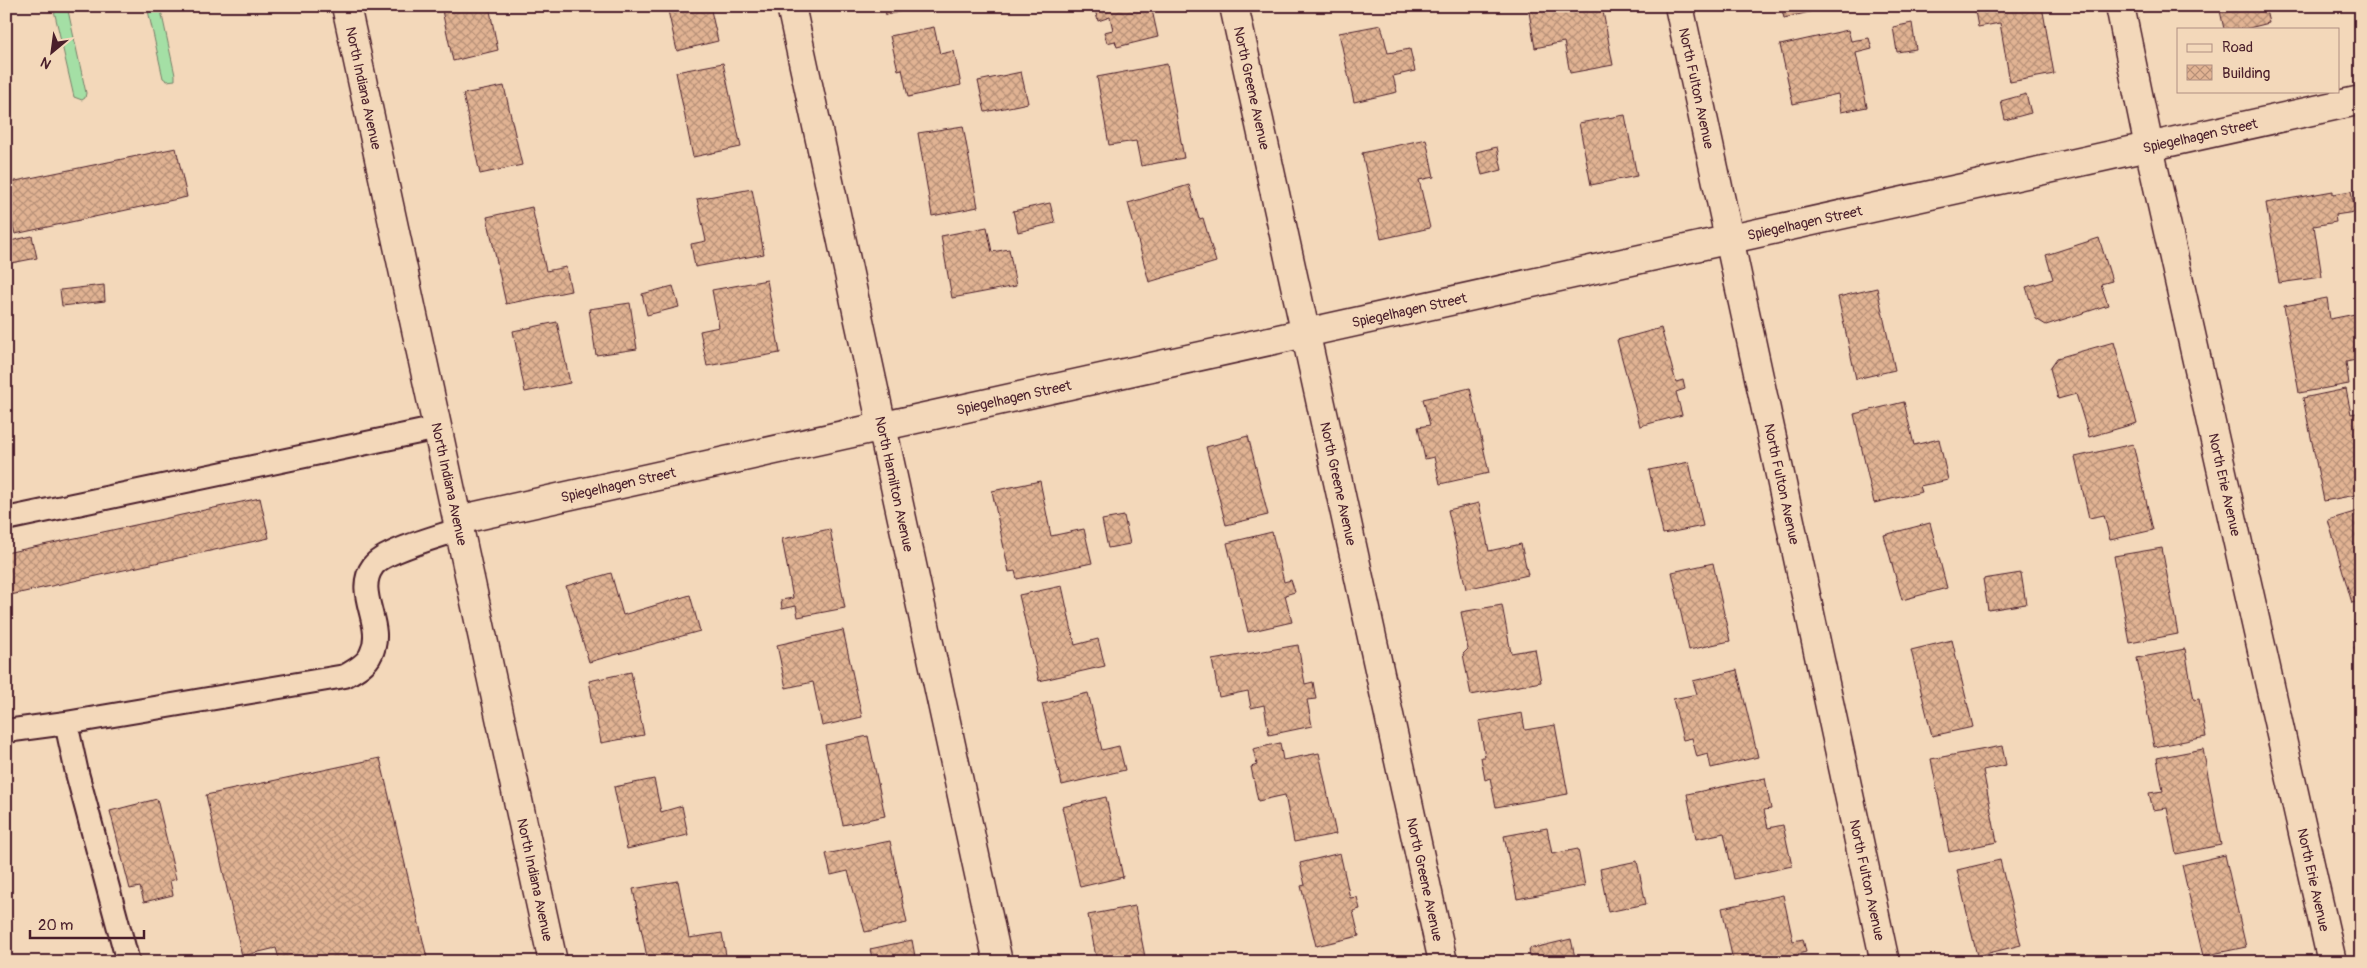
<svg xmlns="http://www.w3.org/2000/svg" width="2367" height="968" font-family="Pangolin,sans-serif">
  <style>
    .green { fill: #a4dfa5; stroke: #777f68 }
    .building { fill: url(#building-cross-hatch); stroke: #4a1f2b }
    .lines { fill: none; stroke-linecap: round; stroke-linejoin: round }
    .lane-casing { stroke: #4a1f2b; stroke-width: 26 }
    .street-casing { stroke: #4a1f2b; stroke-width: 31 }
    .lane { stroke: #f3d8ba; stroke-width: 22 }
    .street { stroke: #f3d8ba; stroke-width: 28 }
    .labels { text-anchor: middle; dominant-baseline: central; stroke-width: 4; stroke-linejoin: round; paint-order: stroke }
    .street-label { font-size: 14px; fill: #4a1f2b; stroke: #f3d8ba }
  </style>
  <defs>
    <pattern id="building-cross-hatch" width="8" height="8" patternUnits="userSpaceOnUse" patternTransform="scale(1.25)"><rect width="8" height="8" fill="#e1b393"/><path d="M0 0l8 8M0 8l8-8" fill="none" stroke="#b89178"/></pattern>
  </defs>
  <rect width="100%" height="100%" fill="#f3d8ba"/>
  <filter id="ink" filterUnits="userSpaceOnUse"><feTurbulence type="fractalNoise" baseFrequency=".02" numOctaves="2"/><feDisplacementMap in="SourceGraphic" scale="10" xChannelSelector="R" yChannelSelector="G"/><feConvolveMatrix kernelMatrix="1 2 1 2 8 2 1 2 1" color-interpolation-filters="sRGB"/></filter>
  <g filter="url(#ink)">
    <path class="green" d="M 53,6 L 67,6 L 86,93 L 85,98 L 82,100 L 74,97 Z
      M 147,6 L 160,6 L 175,75 L 175,80 L 167,81 L 163,78 Z"/>
    <path class="building" d="M 441,6 L 489,6 L 498,50 L 453,61 Z
      M 667,6 L 710,6 L 718,41 L 677,51 Z
      M 884,6 L 924,6 L 886,15 Z
      M 1094,6 L 1161,6 L 1152,10 L 1158,37 L 1117,47 L 1115,41 L 1107,43 L 1104,32 L 1113,30 L 1110,17 L 1098,21 Z
      M 1602,6 L 1613,65 L 1570,73 L 1564,42 L 1535,48 L 1528,6 Z
      M 1781,6 L 1817,6 L 1818,10 L 1784,18 Z
      M 1974,6 L 2042,6 L 2054,74 L 2010,82 L 2000,23 L 1978,27 Z
      M 2219,6 L 2265,6 L 2269,23 L 2245,29 L 2224,29 Z
      M 1912,23 L 1916,49 L 1897,52 L 1893,27 Z
      M 1381,25 L 1388,53 L 1410,49 L 1415,71 L 1393,76 L 1397,92 L 1354,102 L 1339,33 Z
      M 934,27 L 940,54 L 954,51 L 961,85 L 908,97 L 902,69 L 898,70 L 890,36 Z
      M 1848,30 L 1851,41 L 1869,38 L 1872,49 L 1856,53 L 1867,107 L 1841,112 L 1838,94 L 1793,104 L 1780,45 Z
      M 723,63 L 741,147 L 693,157 L 676,72 Z
      M 1167,64 L 1184,158 L 1141,166 L 1136,141 L 1109,145 L 1097,77 Z
      M 1021,72 L 1028,103 L 985,112 L 978,81 Z
      M 504,86 L 522,165 L 480,174 L 463,94 Z
      M 2026,94 L 2031,113 L 2005,120 L 2001,101 Z
      M 1625,115 L 1637,176 L 1591,185 L 1579,123 Z
      M 963,126 L 978,207 L 932,216 L 918,133 Z
      M 1426,139 L 1434,177 L 1419,180 L 1430,228 L 1381,239 L 1362,153 Z
      M 1497,147 L 1502,170 L 1482,175 L 1476,152 Z
      M 176,148 L 187,197 L 15,234 L 6,194 L 6,183 Z
      M 1189,185 L 1199,219 L 1203,218 L 1216,262 L 1149,282 L 1128,203 Z
      M 752,189 L 764,254 L 695,267 L 691,244 L 706,241 L 697,199 Z
      M 2333,191 L 2333,194 L 2351,191 L 2355,212 L 2335,215 L 2336,222 L 2314,226 L 2322,277 L 2279,283 L 2266,203 Z
      M 1050,203 L 1055,223 L 1018,232 L 1013,211 Z
      M 532,207 L 546,271 L 566,267 L 571,291 L 506,304 L 487,217 Z
      M 987,227 L 992,252 L 1009,249 L 1016,286 L 952,298 L 941,236 Z
      M 32,236 L 37,258 L 6,264 L 6,242 Z
      M 2099,238 L 2112,281 L 2101,284 L 2108,305 L 2046,325 L 2036,319 L 2026,287 L 2053,279 L 2046,255 Z
      M 767,280 L 780,353 L 707,366 L 700,331 L 719,327 L 712,290 Z
      M 104,285 L 105,301 L 62,306 L 60,290 Z
      M 673,286 L 679,307 L 647,315 L 642,294 Z
      M 1877,288 L 1895,370 L 1856,379 L 1838,297 Z
      M 2327,298 L 2330,319 L 2355,314 L 2361,359 L 2346,362 L 2349,384 L 2299,393 L 2284,306 Z
      M 630,303 L 637,349 L 596,355 L 589,309 Z
      M 557,322 L 570,383 L 525,392 L 513,331 Z
      M 1661,328 L 1676,382 L 1683,380 L 1685,389 L 1676,392 L 1682,415 L 1640,426 L 1617,340 Z
      M 2114,342 L 2137,423 L 2089,437 L 2076,394 L 2058,399 L 2050,368 L 2057,358 Z
      M 1470,388 L 1489,473 L 1440,484 L 1434,457 L 1425,459 L 1418,427 L 1430,425 L 1423,399 Z
      M 2346,389 L 2351,414 L 2361,412 L 2361,494 L 2324,501 L 2303,398 Z
      M 1904,402 L 1914,445 L 1939,439 L 1948,480 L 1920,486 L 1922,492 L 1874,503 L 1854,414 Z
      M 1248,436 L 1268,515 L 1226,525 L 1206,447 Z
      M 2133,444 L 2153,530 L 2110,540 L 2104,515 L 2089,518 L 2075,457 Z
      M 1689,462 L 1703,526 L 1663,534 L 1649,470 Z
      M 1040,481 L 1051,536 L 1084,529 L 1092,563 L 1017,579 L 1015,571 L 1009,572 L 992,491 Z
      M 260,498 L 269,538 L 6,596 L 6,553 Z
      M 1479,503 L 1489,551 L 1521,544 L 1528,575 L 1466,589 L 1448,510 Z
      M 2361,510 L 2361,601 L 2352,603 L 2328,520 Z
      M 1124,516 L 1130,544 L 1108,548 L 1102,520 Z
      M 1930,523 L 1947,588 L 1902,600 L 1884,535 Z
      M 830,529 L 845,608 L 798,617 L 796,606 L 782,609 L 781,600 L 793,598 L 782,539 Z
      M 1272,532 L 1284,582 L 1291,580 L 1295,592 L 1285,595 L 1292,622 L 1248,632 L 1227,543 Z
      M 2162,548 L 2178,634 L 2130,643 L 2114,556 Z
      M 1713,563 L 1730,641 L 1689,650 L 1672,572 Z
      M 611,573 L 623,615 L 690,595 L 700,631 L 589,662 L 566,586 Z
      M 2021,573 L 2026,604 L 1988,610 L 1983,579 Z
      M 1062,586 L 1075,645 L 1098,639 L 1105,666 L 1039,681 L 1019,595 Z
      M 1502,605 L 1511,653 L 1535,649 L 1541,682 L 1471,695 L 1463,654 L 1468,649 L 1461,612 Z
      M 2361,620 L 2361,676 L 2354,647 L 2359,645 L 2354,621 Z
      M 843,630 L 862,717 L 822,726 L 813,682 L 786,688 L 777,645 Z
      M 1952,640 L 1973,727 L 1932,736 L 1911,650 Z
      M 1298,645 L 1305,684 L 1313,682 L 1316,699 L 1307,700 L 1312,726 L 1269,735 L 1264,705 L 1251,708 L 1248,691 L 1219,697 L 1212,660 Z
      M 2185,649 L 2194,700 L 2199,699 L 2206,737 L 2154,747 L 2137,658 Z
      M 1737,670 L 1758,757 L 1711,768 L 1708,754 L 1697,757 L 1692,738 L 1683,740 L 1673,699 L 1697,694 L 1693,681 Z
      M 631,672 L 644,735 L 601,743 L 589,681 Z
      M 1088,693 L 1102,750 L 1119,746 L 1125,770 L 1062,785 L 1042,704 Z
      M 1522,713 L 1525,730 L 1555,725 L 1568,794 L 1496,807 L 1490,778 L 1485,780 L 1481,757 L 1485,757 L 1479,721 Z
      M 868,736 L 885,816 L 843,825 L 825,745 Z
      M 1280,743 L 1283,760 L 1319,753 L 1336,834 L 1294,842 L 1285,795 L 1258,801 L 1251,767 L 1257,765 L 1253,749 Z
      M 2002,746 L 2006,765 L 1983,770 L 1997,842 L 1949,852 L 1931,759 Z
      M 2203,749 L 2221,845 L 2176,854 L 2167,808 L 2153,810 L 2149,793 L 2163,791 L 2157,758 Z
      M 380,758 L 428,962 L 280,962 L 276,948 L 242,956 L 206,795 Z
      M 1765,778 L 1771,809 L 1764,810 L 1768,828 L 1783,825 L 1792,866 L 1734,879 L 1724,833 L 1696,839 L 1687,794 Z
      M 654,779 L 661,812 L 682,806 L 688,835 L 627,849 L 614,787 Z
      M 1106,797 L 1123,877 L 1080,887 L 1062,807 Z
      M 157,799 L 176,879 L 170,881 L 173,895 L 144,902 L 140,887 L 130,889 L 110,811 Z
      M 1547,828 L 1552,854 L 1578,849 L 1585,886 L 1517,899 L 1504,836 Z
      M 890,841 L 907,923 L 865,932 L 848,871 L 831,875 L 826,854 Z
      M 1340,853 L 1350,898 L 1357,897 L 1360,909 L 1353,911 L 1359,936 L 1316,946 L 1301,886 L 1305,885 L 1300,863 Z
      M 2225,855 L 2246,947 L 2203,956 L 2182,865 Z
      M 2000,860 L 2021,945 L 1977,956 L 1957,870 Z
      M 1637,861 L 1646,904 L 1608,912 L 1600,869 Z
      M 678,881 L 689,938 L 722,933 L 727,961 L 648,962 L 633,889 Z
      M 1783,895 L 1793,941 L 1803,939 L 1806,952 L 1798,954 L 1800,962 L 1752,962 L 1751,957 L 1733,961 L 1722,908 Z
      M 1135,906 L 1146,962 L 1097,962 L 1088,915 Z
      M 1571,939 L 1576,962 L 1531,962 L 1529,949 Z
      M 912,940 L 916,962 L 873,962 L 870,949 Z"/>
    <g class="lines">
      <g class="lane-casing">
        <path id="lane" d="M 6,519 L 438,428
          M 66,723 L 77,773 L 128,962
          M 6,731 L 66,723 L 345,676 C 354,671 367,664 371,654 C 386,625 353,593 373,566 C 383,551 441,536 460,529"/>
      </g>
      <g class="street-casing">
        <g id="street">
          <path id="s1" d="M 346,6 L 553,962"/>
          <path id="s2" d="M 791,6 L 998,962"/>
          <path id="s3" d="M 1234,6 L 1443,962"/>
          <path id="s4" d="M 1679,6 L 1885,962"/>
          <path id="s5" d="M 2120,6 L 2149,147 L 2332,962"/>
          <path id="s6" d="M 458,520 L 2361,100"/>
        </g>
      </g>
      <use href="#lane" class="lane"/>
      <use href="#street" class="street"/>
    </g>
  </g>
  <g class="labels">
    <g class="street-label">
      <text stroke="none"><textPath href="#s1" startOffset="84">North Indiana Avenue</textPath></text>
      <text stroke="none"><textPath href="#s3" startOffset="84">North Greene Avenue</textPath></text>
      <text stroke="none"><textPath href="#s4" startOffset="84">North Fulton Avenue</textPath></text>
      <text stroke="none"><textPath href="#s6" startOffset="1784">Spiegelhagen Street</textPath></text>
      <text stroke="none"><textPath href="#s6" startOffset="1379">Spiegelhagen Street</textPath></text>
      <text stroke="none"><textPath href="#s6" startOffset="974">Spiegelhagen Street</textPath></text>
      <text stroke="none"><textPath href="#s6" startOffset="569">Spiegelhagen Street</textPath></text>
      <text stroke="none"><textPath href="#s1" startOffset="489">North Indiana Avenue</textPath></text>
      <text stroke="none"><textPath href="#s2" startOffset="489">North Hamilton Avenue</textPath></text>
      <text stroke="none"><textPath href="#s3" startOffset="489">North Greene Avenue</textPath></text>
      <text stroke="none"><textPath href="#s4" startOffset="489">North Fulton Avenue</textPath></text>
      <text stroke="none"><textPath href="#s5" startOffset="490">North Erie Avenue</textPath></text>
      <text stroke="none"><textPath href="#s6" startOffset="164">Spiegelhagen Street</textPath></text>
      <text stroke="none"><textPath href="#s5" startOffset="895">North Erie Avenue</textPath></text>
      <text stroke="none"><textPath href="#s1" startOffset="894">North Indiana Avenue</textPath></text>
      <text stroke="none"><textPath href="#s3" startOffset="894">North Greene Avenue</textPath></text>
      <text stroke="none"><textPath href="#s4" startOffset="894">North Fulton Avenue</textPath></text>
    </g>
  </g>
  <rect width="2367" height="968" fill="none" stroke="#f3d8ba" stroke-width="25"/>
  <rect x="12" y="12" width="2342" height="943" fill="none" stroke="#4a1f2b" stroke-width="2" filter="url(#ink)"/>
  <rect x="2177" y="28" width="162" height="65" fill="#f3d8ba" stroke="#af8e81"/>
  <rect x="2187" y="44" width="25" height="8" fill="#f3d8ba" stroke="#af8e81"/>
  <text x="2222" y="52" font-size="15" fill="#4a1f2b">Road</text>
  <rect x="2187" y="65" width="25" height="15" fill="url(#building-cross-hatch)" stroke="#af8e81"/>
  <text x="2222" y="78" font-size="15" fill="#4a1f2b">Building</text>
  <g transform="translate(52 52) rotate(209)" stroke="#f3d8ba" stroke-width="4" paint-order="stroke">
  <path d="M0-4L9 19L0 12L-9 19Z" fill="#4a1f2b"/>
  <text y="-8" font-size="14" font-weight="bold" text-anchor="middle" fill="#4a1f2b">N</text>
  </g>
  <path d="M30 930v8h114v-8" fill="none" stroke="#4a1f2b" stroke-width="2.5"/>
  <text x="38" y="930" font-size="15" fill="#4a1f2b" stroke="#f3d8ba" stroke-width="4" paint-order="stroke">20 m</text>
</svg>
